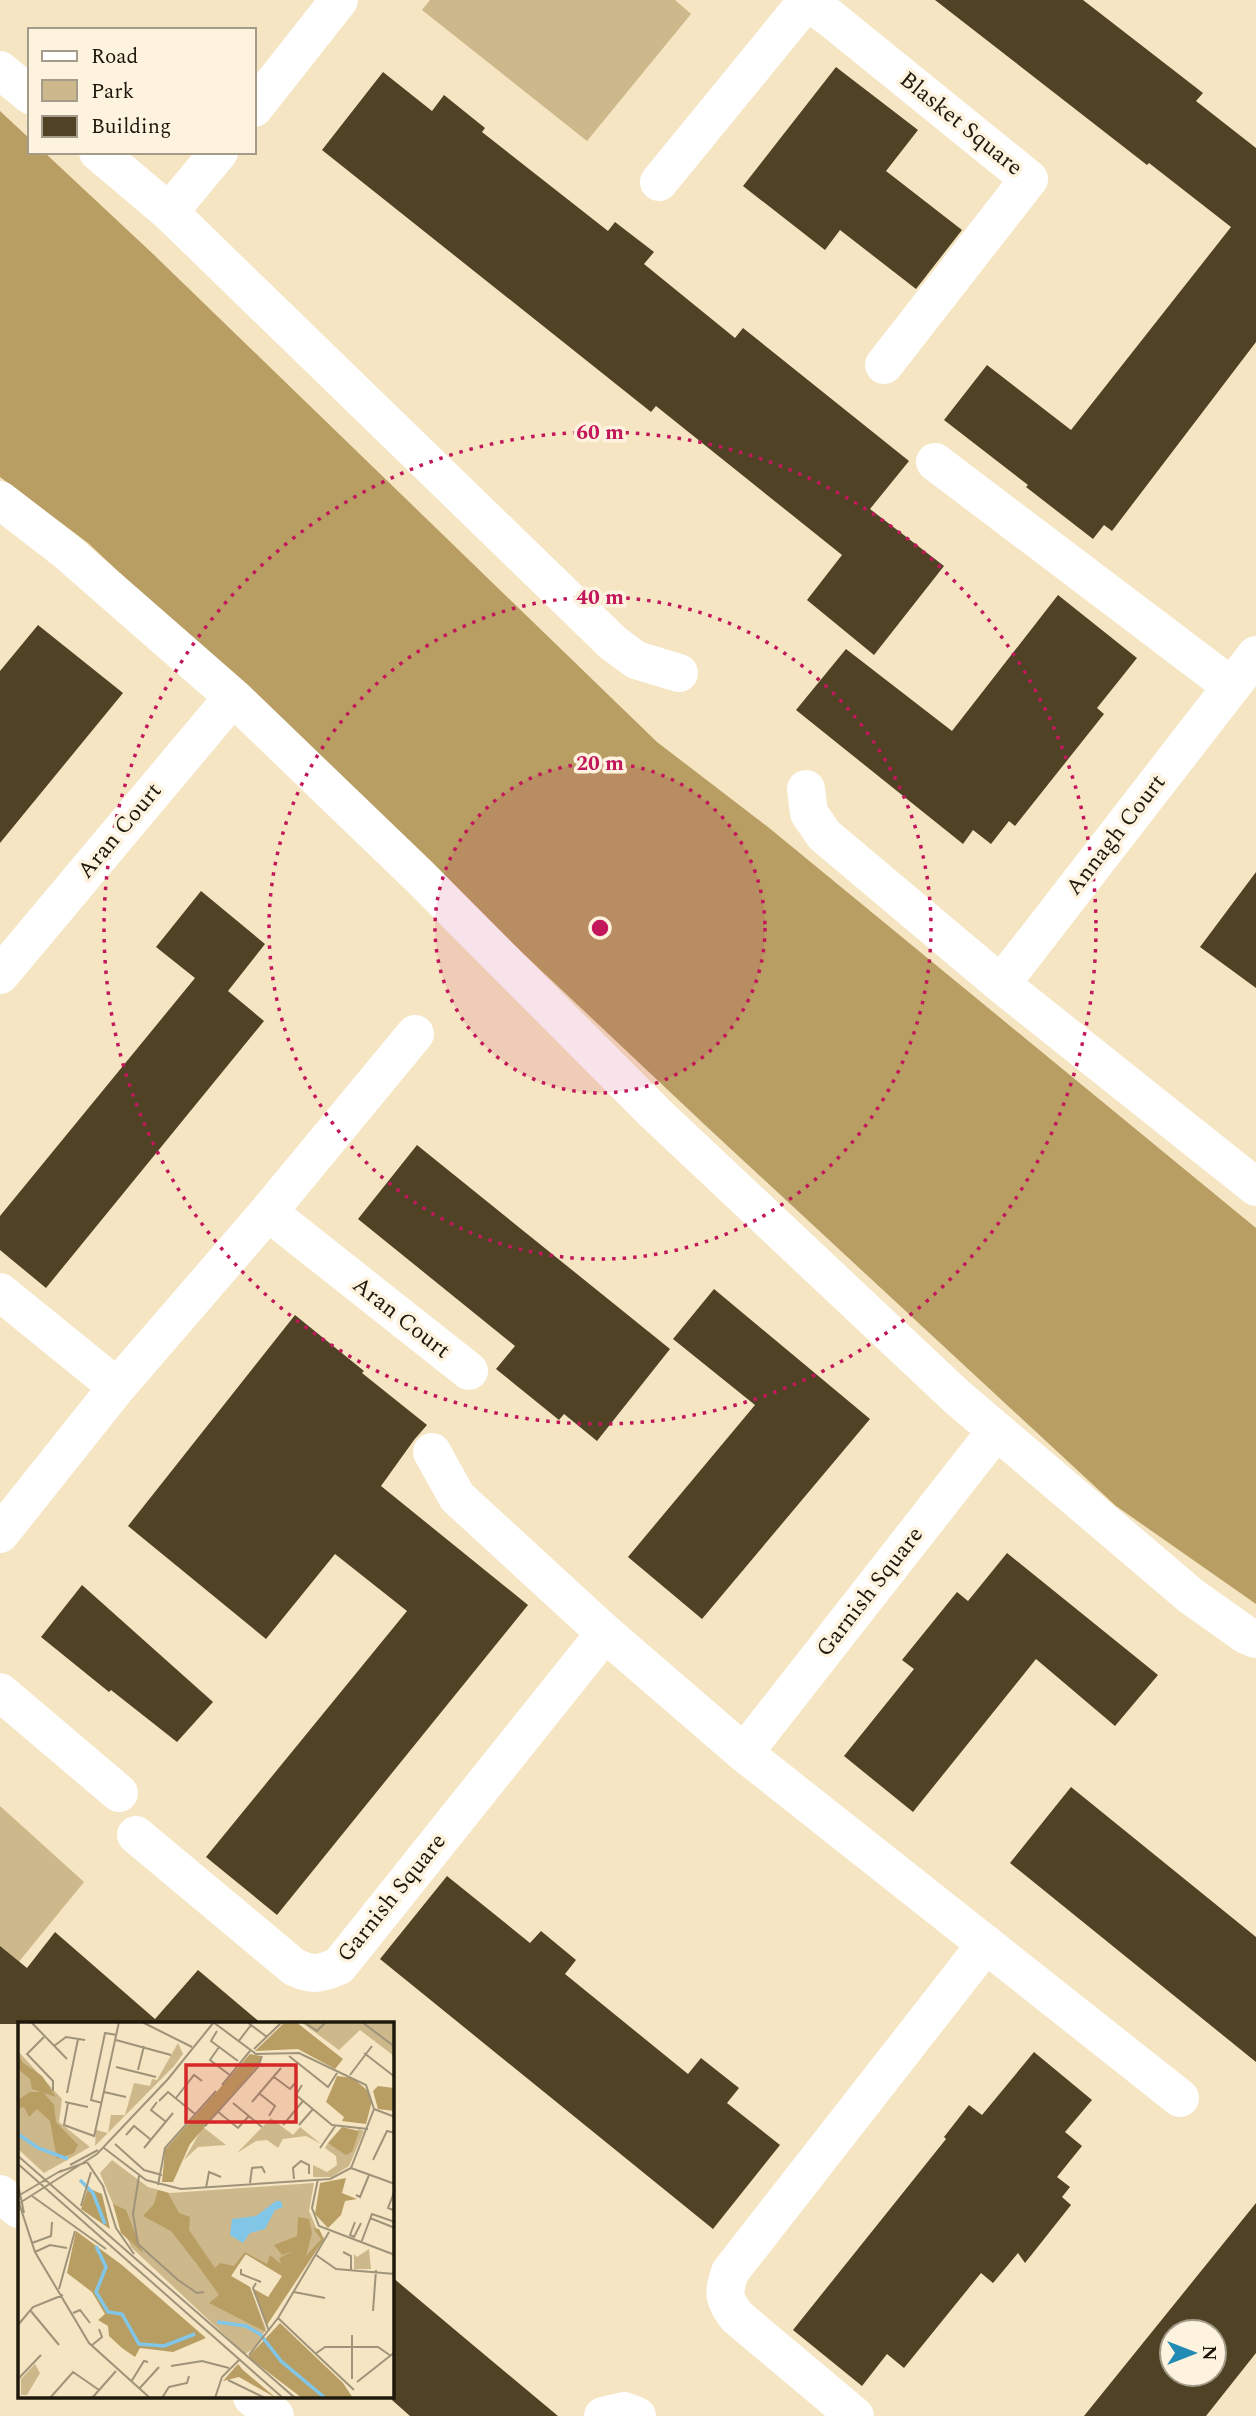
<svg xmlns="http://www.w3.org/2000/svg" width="1256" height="2416" font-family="Spectral,serif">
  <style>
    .green { fill: #cdb88b }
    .forest { fill: #b89e63 }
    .building { fill: #504325; fill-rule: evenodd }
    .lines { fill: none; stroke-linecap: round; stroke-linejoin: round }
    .street { stroke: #fff; stroke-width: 38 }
    .ring { fill: none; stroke: #c2185b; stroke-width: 3.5; stroke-dasharray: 3.5 7 }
    .labels { text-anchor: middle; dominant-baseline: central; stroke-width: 7; stroke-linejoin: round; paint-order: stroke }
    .street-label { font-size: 23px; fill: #1f190d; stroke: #fdf3de }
    .inset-river { fill: none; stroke: #82c6e7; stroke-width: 3.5 }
    .inset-road { fill: none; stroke: #9f937a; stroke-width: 2 }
    .view { fill: #d62828; fill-opacity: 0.15; stroke: #d62828; stroke-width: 3.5 }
    .inset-edge { fill: none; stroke: #1f190d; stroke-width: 3.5 }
    .centre { fill: #c2185b; stroke: #fdf3de; stroke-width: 3.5 }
    .ring-label { font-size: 21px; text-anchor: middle; font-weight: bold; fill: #c2185b; stroke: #fdf3de; stroke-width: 7; stroke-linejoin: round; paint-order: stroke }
  </style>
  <rect width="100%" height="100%" fill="#f5e5c2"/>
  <path class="green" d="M 430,0 L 675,0 L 691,14 L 587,141 L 422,10 Z
    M 0,1806 L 84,1882 L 0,1985 Z"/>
  <path class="forest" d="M 0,111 L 30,139 L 30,152 L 44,152 L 152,253 L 657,742 L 768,827 L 1256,1228 L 1256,1604 L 1116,1506 L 705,1125 L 88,543 L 0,477 Z"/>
  <path class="building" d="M 935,0 L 1083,0 L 1203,93 L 1196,101 L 1256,148 L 1256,342 L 1112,531 L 1104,525 L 1093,539 L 1026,487 L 1028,485 L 944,420 L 987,365 L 1071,430 L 1231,227 L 1149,163 L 1147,165 Z
    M 836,67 L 918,130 L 886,171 L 962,230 L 916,289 L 840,230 L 825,250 L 743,186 Z
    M 383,72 L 432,111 L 444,95 L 485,128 L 482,132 L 608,231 L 615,222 L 654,252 L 644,264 L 735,338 L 743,328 L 909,461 L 870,509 L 944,566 L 874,655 L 807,600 L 842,555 L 656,406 L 651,412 L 322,150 Z
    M 1058,595 L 1137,658 L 1097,708 L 1104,714 L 1015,826 L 1009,821 L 991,844 L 973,830 L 963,844 L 796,710 L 846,649 L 952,731 Z
    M 38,625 L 123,693 L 0,843 L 0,671 Z
    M 1256,872 L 1256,988 L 1200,947 Z
    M 201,891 L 265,944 L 228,991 L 264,1021 L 46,1288 L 0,1250 L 0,1216 L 195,978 L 156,947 Z
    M 417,1145 L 670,1349 L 597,1441 L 564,1414 L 559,1420 L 496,1369 L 515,1346 L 358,1219 Z
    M 714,1289 L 870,1419 L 702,1619 L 628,1557 L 755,1405 L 673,1339 Z
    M 295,1315 L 364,1371 L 362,1373 L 427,1425 L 414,1440 L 381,1486 L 528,1605 L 277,1915 L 206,1857 L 407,1611 L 335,1554 L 266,1639 L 128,1526 Z
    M 1007,1553 L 1158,1675 L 1115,1726 L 1036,1659 L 913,1812 L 844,1756 L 914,1669 L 902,1660 L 957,1592 L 968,1601 Z
    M 82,1585 L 213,1702 L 177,1742 L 111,1690 L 109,1692 L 41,1637 Z
    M 1071,1787 L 1256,1937 L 1256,2062 L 1010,1863 Z
    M 447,1876 L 530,1943 L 541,1931 L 576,1960 L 565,1974 L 688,2074 L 701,2058 L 739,2088 L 727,2103 L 780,2145 L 713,2229 L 380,1959 Z
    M 55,1932 L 155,2019 L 198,1970 L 262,2024 L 0,2024 L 0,1946 L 27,1968 Z
    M 1034,2052 L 1092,2100 L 1065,2132 L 1082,2146 L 1057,2177 L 1070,2187 L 1062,2197 L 1071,2205 L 1025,2263 L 1018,2253 L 993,2283 L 981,2273 L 904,2368 L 887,2354 L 862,2386 L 793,2330 L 946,2139 L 944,2137 L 969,2105 L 982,2115 Z
    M 1256,2203 L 1256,2353 L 1206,2416 L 1084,2416 ZM 1172,2332 L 1214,2332 L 1214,2374 L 1172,2374 Z
    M 392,2277 L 461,2335 L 558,2416 L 410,2416 L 392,2400 Z"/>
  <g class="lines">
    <path class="street" d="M 804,0 L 829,17 L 1029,179 L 884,365
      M 0,70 L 30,95
      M 254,108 L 339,0
      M 98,152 L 169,212 L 613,643 L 636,660 L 679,673
      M 659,182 L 806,2
      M 169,212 L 219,152
      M 935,462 L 1231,686
      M 0,500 L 66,551 L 233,697 L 419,876 L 655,1113 L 957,1397 L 1191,1596 L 1246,1635 L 1256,1639
      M 806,789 L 809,813 L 824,835 L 1001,984 L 1256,1187
      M 0,975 L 233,697
      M 1001,984 L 1256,655
      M 268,1212 L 469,1371
      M 0,1292 L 117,1387
      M 432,1452 L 457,1497 L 605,1633 L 744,1753 L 1180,2098
      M 0,1534 L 117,1387 L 268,1212 L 415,1034
      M 0,1692 L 119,1793
      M 744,1753 L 996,1431
      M 136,1835 L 294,1967 C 313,1976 320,1974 339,1966 L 605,1633
      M 0,2194 L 19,2209
      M 252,2397 L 275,2416
      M 603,2416 L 624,2411 L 637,2416
      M 855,2416 L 737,2317 C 723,2298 723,2294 730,2272 L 986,1944"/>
  </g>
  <circle cx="600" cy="928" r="165" fill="#c2185b" fill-opacity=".12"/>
  <g class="ring">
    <circle cx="600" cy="928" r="165"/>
    <circle cx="600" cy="928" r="331"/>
    <circle cx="600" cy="928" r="496"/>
  </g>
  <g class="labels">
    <g class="street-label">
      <text transform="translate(961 124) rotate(39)">Blasket Square</text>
      <text transform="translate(120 831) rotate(-50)">Aran Court</text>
      <text transform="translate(1116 835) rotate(-52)">Annagh Court</text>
      <text transform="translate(401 1318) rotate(38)">Aran Court</text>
      <text transform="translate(870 1592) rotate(-52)">Garnish Square</text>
      <text transform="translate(392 1898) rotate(-51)">Garnish Square</text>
    </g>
  </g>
  <g transform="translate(18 2022)">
    <rect width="376" height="376" fill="#f5e5c2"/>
    <path d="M 283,0 L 376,0 L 376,34 L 342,8 L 321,28 ZM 160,21 L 165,32 L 156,44 L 77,124 L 78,108 L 90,111 L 93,93 L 107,93 L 116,61 L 132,64 L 134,57 L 139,58 ZM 0,29 L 44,77 L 41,100 L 72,125 L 26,151 L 0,127 ZM 253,96 L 275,113 L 282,105 L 303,122 L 288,114 L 265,117 L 260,126 L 249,118 L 238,119 L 219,131 ZM 185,105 L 208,123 L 180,125 L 166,138 ZM 340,107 L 346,109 L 331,144 L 313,155 L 295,155 L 295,143 L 309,150 L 319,143 L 318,134 L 307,126 L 310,121 L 333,131 ZM 94,138 L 130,165 L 152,171 L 296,161 L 291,189 L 303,217 L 287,236 L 264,254 L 227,232 L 213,254 L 232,265 L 248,307 L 238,325 L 227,332 L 113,225 L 82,151 ZM 351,227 L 353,247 L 336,247 L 336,232 L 339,235 ZM 17,342 L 22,351 L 9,373 L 3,373 L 3,357 Z" fill="#cdb88b"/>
    <path d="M 267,0 L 278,0 L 325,37 L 317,47 L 280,27 L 237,29 ZM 1,32 L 4,40 L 24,54 L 38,75 L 14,67 L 12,57 L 0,47 ZM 232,32 L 243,34 L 243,40 L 172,122 L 155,160 L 144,160 L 147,128 ZM 319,54 L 335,56 L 350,69 L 354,79 L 348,102 L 324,99 L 326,95 L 308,80 ZM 360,64 L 376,66 L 376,89 L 360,87 L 355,69 ZM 12,70 L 25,70 L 36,83 L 38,100 L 60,123 L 56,131 L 39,137 L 32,99 L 19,87 L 11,95 L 6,85 L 0,87 L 0,78 ZM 324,105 L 341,109 L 334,130 L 328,133 L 310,121 ZM 328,156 L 324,171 L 339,177 L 327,179 L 323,193 L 310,206 L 297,192 L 302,161 ZM 70,166 L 84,172 L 92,207 L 63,187 ZM 140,168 L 150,171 L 161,191 L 172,195 L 171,208 L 197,246 L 202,241 L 216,244 L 227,230 L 249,242 L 252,233 L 263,242 L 261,236 L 276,229 L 264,233 L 256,223 L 279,214 L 280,195 L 291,197 L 294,211 L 288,234 L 303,217 L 295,206 L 301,207 L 306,217 L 249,303 L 236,267 L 250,275 L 264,254 L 228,232 L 213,254 L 232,265 L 248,310 L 191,281 L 201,273 L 181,245 L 153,209 L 125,194 L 136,182 ZM 95,182 L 108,188 L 125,231 L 103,211 ZM 58,209 L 104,243 L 188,316 L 155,330 L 122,326 L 117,335 L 104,326 L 91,314 L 90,304 L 80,298 L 87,292 L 74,270 L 49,251 ZM 262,301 L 325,361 L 335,376 L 284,376 L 230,335 ZM 220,342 L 225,348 L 258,376 L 221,355 L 205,359 Z" fill="#b89e63"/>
    <path d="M 258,179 L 263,179 L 265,185 L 257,188 L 247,207 L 232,211 L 225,221 L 212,213 L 214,197 L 238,194 Z" fill="#82c6e7"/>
    <path class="inset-river" d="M 0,112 L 20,126 L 50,137M 62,158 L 75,171 L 87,202M 78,224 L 88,245 L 78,270 L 90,290 L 104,292 L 121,322 L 146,324 L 177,312M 199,300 L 228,304 L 242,312 L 263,339 L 307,376"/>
    <path class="inset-road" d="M 13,0 L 49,37M 124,0 L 174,25M 229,0 L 249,15M 286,0 L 299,9 L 308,0M 344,0 L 377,25M 199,9 L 193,19 L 220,39M 26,15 L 9,32 L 35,59 L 35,69M 98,18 L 153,33M 220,20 L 233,3M 36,24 L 48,15 L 67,18M 201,25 L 192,38 L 213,54M 236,27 L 264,0M 346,31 L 377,55M 271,34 L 310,65 L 319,51M 98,45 L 138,55M 120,48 L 126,24M 332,53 L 354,24M 256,55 L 272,67 L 279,59M 204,63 L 232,29M 284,63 L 278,73 L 314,103 L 350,107M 86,70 L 108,75M 49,71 L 60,17M 242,72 L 257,84 L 251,94M 158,76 L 176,53 L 184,59M 141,79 L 150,70 L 177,92M 47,80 L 70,85M 139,80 L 133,88 L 147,99M 234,80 L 263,46M 50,81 L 46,103 L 76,114M 84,81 L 73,78 L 87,11 L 99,13M 215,81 L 244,105M 356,87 L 377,95M 199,89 L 220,106 L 231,94M 265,103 L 285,79M 281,103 L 295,87M 187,104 L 240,45 L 244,34M 108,113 L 116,104 L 132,117M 76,115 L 101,0M 97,122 L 126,148 L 144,153M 86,126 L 128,158 L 163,167 L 312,157 L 333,146 L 356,87 L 348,63 L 281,31 L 238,32 L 195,0M 126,126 L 155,91M 302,126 L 318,103M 0,134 L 277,376M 355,138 L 369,109 L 377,111M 0,142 L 265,376M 52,143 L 80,128M 333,146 L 377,162M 41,150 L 69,140 L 85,164 L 98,206 L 116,232M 121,154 L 115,192 L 120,222 L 160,258 L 179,271 L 186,270M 276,157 L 275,146 L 283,139 L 291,143 L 291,152M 300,157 L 294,186 L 301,204 L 377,233M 232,161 L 234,146 L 244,145 L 247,151M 0,162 L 6,191M 140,163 L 147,126 L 198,69M 188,166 L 191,150 L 203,155M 377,168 L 370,186 L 377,189M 338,173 L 342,175 L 351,153M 0,174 L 44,148M 14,174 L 88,227M 1,181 L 17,230 L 71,321 L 132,376M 0,182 L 79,132 L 150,57 L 196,0M 63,184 L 73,150M 352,196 L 377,206M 337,200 L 332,213 L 336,215 L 343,201M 14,221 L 33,214 L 34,200M 343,221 L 354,192 L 377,200M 17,230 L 32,223 L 49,226M 325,230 L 333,234 L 333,248M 298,233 L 318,247 L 377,252M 223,247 L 223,252 L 243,260M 238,261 L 235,266 L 251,309M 41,267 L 57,209M 276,270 L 307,276M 12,288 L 41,323M 355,289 L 358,248M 55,291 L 62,288 L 72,301M 260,296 L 336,368M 0,303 L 15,285 L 45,273M 73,324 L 84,315 L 81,307M 297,332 L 307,325 L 360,325 L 373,334M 231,333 L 260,296 L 311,210M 153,344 L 184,339 L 211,346M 1,356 L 23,333M 334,357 L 334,313M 210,358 L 247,376M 113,360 L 126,339 L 130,340M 339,360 L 377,330M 121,367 L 141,345M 32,376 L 55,350 L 81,368M 74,376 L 98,349M 144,376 L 151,365 L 169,361 L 171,354M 197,376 L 204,355 L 221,338"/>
    <path class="view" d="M 168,43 L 278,43 L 278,100 L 168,100 Z"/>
    <rect width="376" height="376" class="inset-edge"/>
  </g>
  <circle cx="600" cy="928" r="10" class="centre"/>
  <g class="ring-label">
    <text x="600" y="439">60 m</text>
    <text x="600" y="604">40 m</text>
    <text x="600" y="770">20 m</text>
  </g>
  <rect x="28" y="28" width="228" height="126" fill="#fdf3de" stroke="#a49c8a" stroke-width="2"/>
  <rect x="42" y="51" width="35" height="10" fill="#ffffff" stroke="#a49c8a" stroke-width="2"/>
  <text x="91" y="63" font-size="21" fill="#1f190d">Road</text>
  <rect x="42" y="80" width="35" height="21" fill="#cdb88b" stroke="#a49c8a" stroke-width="2"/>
  <text x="91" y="98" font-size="21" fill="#1f190d">Park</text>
  <rect x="42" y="116" width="35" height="21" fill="#504325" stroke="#a49c8a" stroke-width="2"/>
  <text x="91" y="133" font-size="21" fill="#1f190d">Building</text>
  <g transform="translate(1193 2353) rotate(90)"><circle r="33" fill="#fdf3de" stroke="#a49c8a" stroke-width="2"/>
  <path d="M0-5L12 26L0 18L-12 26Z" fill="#238ab3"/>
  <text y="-10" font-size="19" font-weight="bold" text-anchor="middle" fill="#1f190d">N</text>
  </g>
</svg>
